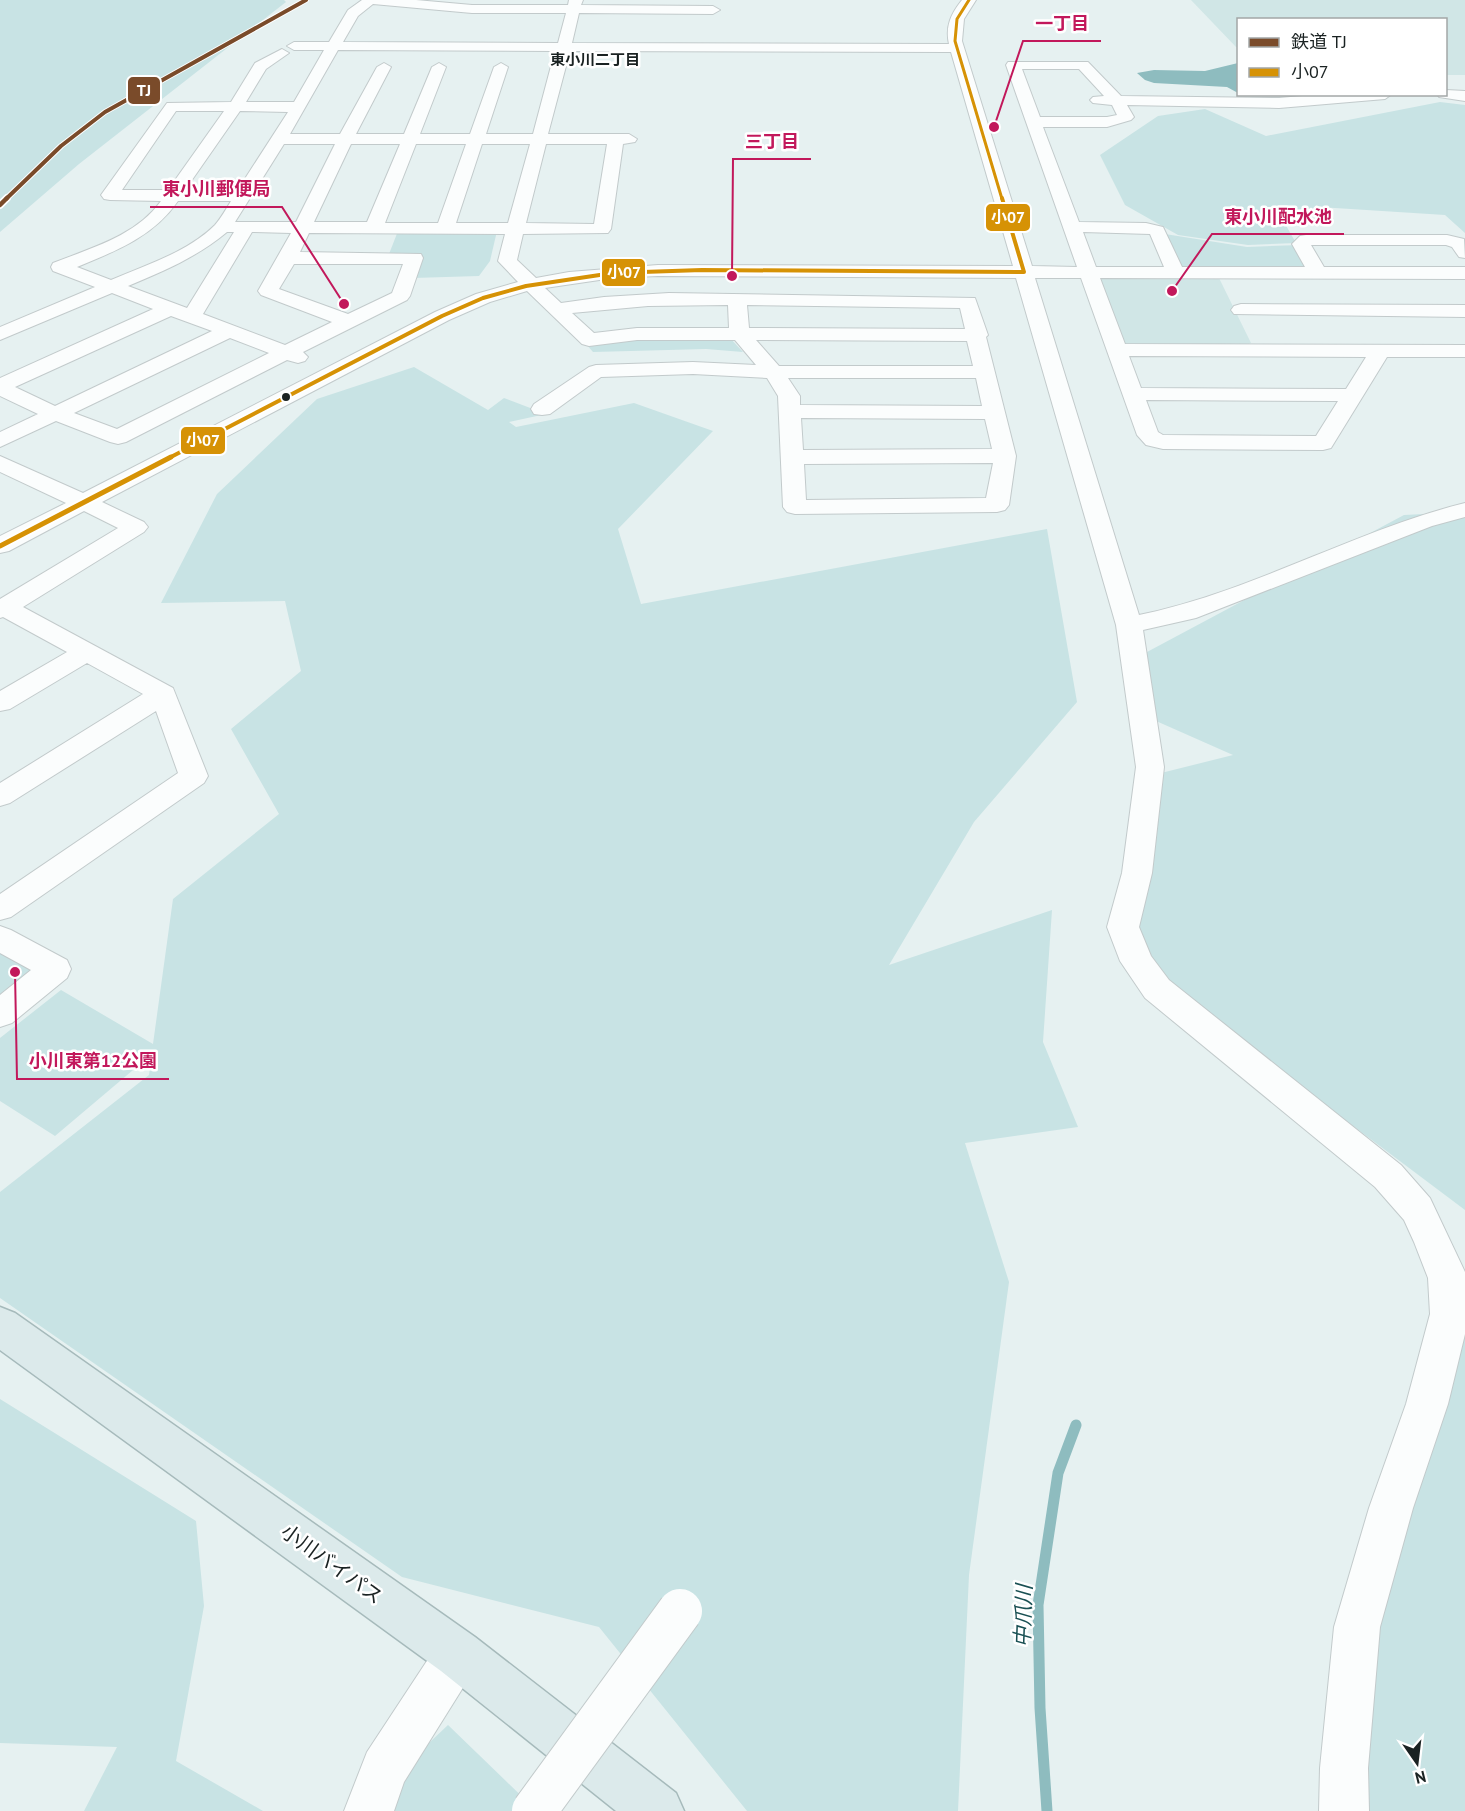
<svg xmlns="http://www.w3.org/2000/svg" width="1465" height="1811" font-family="'PT Sans','Noto Sans JP',sans-serif">
  <style>
    .built { fill: #d0e6e6 }
    .green { fill: #c8e3e4 }
    .water { fill: #8ebcbf }
    .lines { fill: none; stroke-linecap: round; stroke-linejoin: round }
    .stream { stroke: #8ebcbf; stroke-width: 11 }
    .minor-casing { stroke: #c2cacb; stroke-width: 2 }
    .highway-casing { stroke: #a6babb; stroke-width: 3 }
    .minor { fill: #fbfdfd; fill-rule: evenodd }
    .highway { fill: #dceaeb; fill-rule: evenodd }
    .minor-bridge-casing { stroke: #c2cacb; stroke-width: 46; stroke-linecap: butt }
    .minor-bridge { stroke: #fbfdfd; stroke-width: 44 }
    .bus-1-far2-casing { stroke: #fff; stroke-width: 5 }
    .bus-1-far1-casing { stroke: #fff; stroke-width: 7 }
    .bus-1-casing { stroke: #fff; stroke-width: 9 }
    .bus-1-far2 { stroke: #d69205; stroke-width: 3 }
    .bus-1-far1 { stroke: #d69205; stroke-width: 4 }
    .bus-1 { stroke: #d69205; stroke-width: 5 }
    .rail-1-far1-casing { stroke: #fff; stroke-width: 6 }
    .rail-1-casing { stroke: #fff; stroke-width: 8 }
    .rail-1-far1 { stroke: #7a4b2a; stroke-width: 4 }
    .rail-1 { stroke: #7a4b2a; stroke-width: 4.5 }
    .bus-dot { fill: #1a2222; stroke: #fff; stroke-width: 2 }
    .labels { text-anchor: middle; dominant-baseline: central; stroke-width: 5; stroke-linejoin: round; paint-order: stroke }
    .far-neighbourhood-label { font-size: 15px; font-weight: bold; fill: #1a2222; stroke: #fff }
    .near-street-label { font-size: 20px; fill: #1a2222; stroke: #fff }
    .near-water-label { font-size: 21px; font-style: italic; fill: #195053; stroke: #fff }
    .leader { fill: none; stroke: #c2185b; stroke-width: 2 }
    .callout-dot { fill: #c2185b; stroke: #fff; stroke-width: 2 }
    .callout-label { font-size: 18px; text-anchor: middle; font-weight: bold; fill: #c2185b; stroke: #fff; stroke-width: 5; stroke-linejoin: round; paint-order: stroke }
    .line-badge { stroke: #fff; stroke-width: 2 }
    .badge-label { font-size: 16px; text-anchor: middle; font-weight: bold; fill: #fff }
  </style>
  <rect width="100%" height="100%" fill="#e6f1f1"/>
  <path class="built" d="M 1191,0 L 1465,0 L 1465,75 L 1446,75 L 1446,20 L 1238,20 L 1238,47 L 1236,47 Z
    M 1105,276 L 1219,278 L 1251,343 L 1243,347 L 1133,347 L 1123,343 L 1099,278 Z"/>
  <path class="green" d="M 0,0 L 284,0 L 286,2 L 79,164 L 0,232 Z
    M 1440,102 L 1465,105 L 1465,233 L 1445,215 L 1319,207 L 1284,222 L 1296,243 L 1248,245 L 1178,235 L 1125,205 L 1100,155 L 1158,116 L 1205,109 L 1266,136 Z
    M 398,231 L 497,231 L 490,261 L 479,276 L 413,278 L 420,256 L 389,254 Z
    M 1165,234 L 1247,247 L 1299,245 L 1311,266 L 1304,269 L 1187,269 L 1181,267 Z
    M 729,337 L 743,352 L 706,349 L 593,352 L 586,344 L 607,340 Z
    M 414,367 L 488,410 L 504,398 L 546,414 L 509,422 L 516,427 L 634,403 L 713,431 L 618,529 L 641,604 L 1047,529 L 1077,702 L 974,822 L 889,965 L 1052,910 L 1043,1042 L 1078,1127 L 965,1143 L 1009,1282 L 969,1575 L 958,1811 L 747,1811 L 599,1627 L 402,1577 L 0,1298 L 0,1192 L 149,1075 L 152,1054 L 55,1136 L 0,1101 L 0,1038 L 61,990 L 153,1044 L 173,899 L 279,814 L 231,729 L 301,671 L 285,601 L 161,603 L 217,494 L 317,399 Z
    M 1465,512 L 1465,1210 L 1212,1020 L 1133,945 L 1157,774 L 1233,755 L 1138,713 L 1147,652 L 1404,515 Z
    M 0,950 L 30,967 L 29,977 L 0,1001 Z
    M 1465,1292 L 1465,1811 L 1361,1811 L 1343,1729 Z
    M 0,1399 L 196,1521 L 204,1606 L 176,1761 L 263,1811 L 84,1811 L 117,1747 L 0,1743 Z
    M 448,1725 L 537,1811 L 357,1811 Z"/>
  <path class="water" d="M 1238,63 L 1238,93 L 1227,87 L 1154,83 L 1145,80 L 1137,73 L 1154,70 L 1205,71 Z"/>
  <g class="lines">
    <path class="stream" d="M 1047,1811 L 1040,1708 L 1038,1605 L 1058,1473 L 1076,1425"/>
    <g class="minor-casing">
      <path id="minor" d="M 362,0 L 416,0 L 472,5 L 568,5 L 569,0 L 583,0 L 581,5 L 713,6 L 720,10 L 713,14 L 579,13 L 572,43 L 949,44 C 945,26 951,14 962,0 L 976,0 L 964,19 L 962,41 L 1032,266 L 1077,267 L 1006,65 L 1008,62 L 1088,62 L 1121,96 L 1279,98 L 1325,94 L 1392,94 L 1385,99 L 1279,108 L 1127,105 L 1134,117 L 1131,120 L 1107,127 L 1043,127 L 1079,222 L 1146,223 L 1163,227 L 1182,267 L 1305,267 L 1292,244 L 1300,236 L 1306,235 L 1447,235 L 1464,239 L 1465,258 L 1459,257 L 1452,247 L 1446,245 L 1311,245 L 1324,267 L 1465,267 L 1465,279 L 1100,278 L 1125,344 L 1465,345 L 1465,357 L 1387,357 L 1331,448 L 1323,450 L 1163,449 L 1146,445 L 1137,435 L 1081,278 L 1035,278 L 1139,615 C 1252,592 1353,531 1465,503 L 1465,517 L 1432,526 L 1196,618 L 1143,630 L 1164,767 L 1152,873 L 1139,927 L 1151,956 L 1169,980 L 1401,1165 L 1430,1198 L 1465,1272 L 1465,1334 L 1448,1404 L 1413,1508 L 1380,1627 L 1368,1768 L 1369,1811 L 1319,1811 L 1320,1768 L 1334,1627 L 1369,1508 L 1406,1404 L 1430,1314 L 1428,1278 L 1414,1242 L 1404,1220 L 1375,1187 L 1145,998 L 1120,961 L 1107,927 L 1122,873 L 1136,767 L 1116,625 L 1016,278 L 658,276 L 613,278 L 545,288 L 561,303 L 604,297 L 669,293 L 975,298 L 988,335 L 986,337 L 1016,456 L 1009,505 L 1005,510 L 997,512 L 795,514 L 787,512 L 783,507 L 778,396 L 767,378 L 693,374 L 601,377 L 550,414 L 542,415 L 534,414 L 531,409 L 534,404 L 589,367 L 596,365 L 693,362 L 756,365 L 735,340 L 637,340 L 589,346 L 582,344 L 527,291 L 490,302 L 449,320 L 102,502 L 144,522 L 148,527 L 144,532 L 23,607 L 173,688 L 208,776 L 204,783 L 11,917 L 0,920 L 0,894 L 178,773 L 156,711 L 10,803 L 0,806 L 0,783 L 143,694 L 87,663 L 10,709 L 0,711 L 0,691 L 67,652 L 3,617 L 0,618 L 0,599 L 118,528 L 84,511 L 9,551 L 0,553 L 0,536 L 66,503 L 0,472 L 0,456 L 83,493 L 435,312 L 476,294 L 518,282 L 498,261 L 505,234 L 309,233 L 300,252 L 421,254 L 423,258 L 410,296 L 407,300 L 303,352 L 308,357 L 305,361 L 298,363 L 287,360 L 126,442 L 118,444 L 110,442 L 56,421 L 0,447 L 0,432 L 38,414 L 0,396 L 0,378 L 153,309 L 112,293 L 0,340 L 0,327 L 95,287 L 53,271 L 51,267 L 53,263 C 91,248 136,236 161,201 L 110,200 L 104,199 L 101,195 L 167,103 L 231,102 L 255,63 L 282,49 L 289,53 L 266,69 L 246,102 L 294,102 L 324,50 L 294,50 L 287,46 L 294,42 L 329,42 L 348,10 ZM 373,4 L 472,13 L 566,13 L 558,43 L 343,42 L 358,16 ZM 338,50 L 555,51 L 533,134 L 486,134 L 508,67 L 501,63 L 494,67 L 470,134 L 420,134 L 446,67 L 439,63 L 432,67 L 404,134 L 356,134 L 391,67 L 384,63 L 377,67 L 340,134 L 290,134 ZM 570,51 L 951,52 L 1013,266 L 658,265 L 569,272 L 536,278 L 517,260 L 523,234 L 608,233 L 611,229 L 623,144 L 635,142 L 637,139 L 629,134 L 548,134 ZM 1022,69 L 1079,69 L 1104,96 L 1093,97 L 1090,100 L 1093,103 L 1112,105 L 1117,115 L 1107,117 L 1040,117 ZM 176,111 L 224,111 L 168,190 L 122,190 ZM 240,111 L 288,112 L 237,191 L 185,190 ZM 284,144 L 335,144 L 296,222 L 235,222 ZM 351,144 L 400,144 L 367,222 L 314,222 ZM 416,144 L 466,144 L 438,223 L 385,223 ZM 482,144 L 530,144 L 508,223 L 456,223 ZM 546,144 L 607,144 L 594,224 L 526,223 ZM 178,201 L 231,201 C 226,209 221,218 215,225 C 188,252 146,265 111,280 L 77,267 C 116,251 153,237 178,201 ZM 227,232 L 234,232 L 187,308 L 128,286 C 164,271 197,257 227,232 ZM 252,232 L 291,233 L 258,291 L 261,295 L 332,322 L 285,345 L 203,314 ZM 1083,232 L 1150,234 L 1164,267 L 1096,267 ZM 294,264 L 403,264 L 392,293 L 348,314 L 279,289 ZM 728,305 L 729,328 L 637,328 L 594,333 L 572,313 L 648,306 ZM 747,305 L 960,308 L 965,329 L 749,328 ZM 171,316 L 212,331 L 55,406 L 15,387 ZM 230,338 L 269,353 L 117,429 L 74,413 ZM 756,340 L 967,341 L 973,366 L 779,366 ZM 1129,356 L 1366,357 L 1346,389 L 1141,388 ZM 788,378 L 976,378 L 982,406 L 800,405 L 800,396 ZM 1146,400 L 1338,401 L 1316,436 L 1163,435 L 1158,432 ZM 801,418 L 985,419 L 992,449 L 803,450 ZM 993,463 L 986,498 L 806,500 L 804,464 Z
        M 1446,90 L 1465,91 L 1465,101 L 1439,97 L 1437,94 L 1446,94 Z
        M 1241,304 L 1465,305 L 1465,317 L 1234,314 L 1231,310 L 1234,306 Z
        M 0,926 L 11,930 L 67,960 L 71,969 L 67,978 L 12,1023 L 0,1027 L 0,995 L 31,970 L 0,953 Z
        M 458,1631 L 474,1638 L 481,1654 L 474,1670 L 404,1782 L 394,1811 L 344,1811 L 367,1752 L 442,1638 Z"/>
    </g>
    <g class="highway-casing">
      <path id="highway" d="M 0,1307 L 15,1313 L 475,1637 L 676,1793 L 684,1811 L 616,1811 L 441,1671 L 0,1350 Z"/>
    </g>
    <use href="#minor" class="minor"/>
    <use href="#highway" class="highway"/>
    <g class="minor-bridge-casing">
      <path id="minor-bridge" d="M 534,1811 L 680,1611"/>
    </g>
    <use href="#minor-bridge" class="minor-bridge"/>
    <g class="bus-1-far2-casing">
      <path id="bus-1-far2" d="M 969,0 L 957,19 L 955,41 L 1002,199"/>
    </g>
    <g class="bus-1-far1-casing">
      <path id="bus-1-far1" d="M 169,458 L 442,316 L 483,298 L 526,286 L 613,273 L 702,270 L 1024,272 L 1002,198"/>
    </g>
    <g class="bus-1-casing">
      <path id="bus-1" d="M 0,546 L 171,457"/>
    </g>
    <use href="#bus-1-far2" class="bus-1-far2"/>
    <use href="#bus-1-far1" class="bus-1-far1"/>
    <use href="#bus-1" class="bus-1"/>
    <g class="rail-1-far1-casing">
      <path id="rail-1-far1" d="M 6,199 L 61,146 L 105,112 L 306,0"/>
    </g>
    <g class="rail-1-casing">
      <path id="rail-1" d="M 0,205 L 7,198"/>
    </g>
    <use href="#rail-1-far1" class="rail-1-far1"/>
    <use href="#rail-1" class="rail-1"/>
  </g>
  <circle class="bus-dot" cx="286" cy="397" r="5"/>
  <g class="labels">
    <g class="far-neighbourhood-label">
      <text x="595" y="59">東小川二丁目</text>
    </g>
    <g class="near-street-label">
      <text transform="translate(332 1564) rotate(36)">小川バイパス</text>
    </g>
    <g class="near-water-label">
      <text transform="translate(1023 1616) rotate(-88)">中爪川</text>
    </g>
  </g>
  <path class="leader" d="M994 127L1023 41H1101M732 276L733 159H811M344 304L282 207H150M1172 291L1212 234H1344M15 972L17 1079H169"/>
  <g class="callout-dot">
    <circle cx="994" cy="127" r="6"/>
    <circle cx="732" cy="276" r="6"/>
    <circle cx="344" cy="304" r="6"/>
    <circle cx="1172" cy="291" r="6"/>
    <circle cx="15" cy="972" r="6"/>
  </g>
  <g class="callout-label">
    <text x="1062" y="30">一丁目</text>
    <text x="772" y="148">三丁目</text>
    <text x="216" y="195">東小川郵便局</text>
    <text x="1278" y="223">東小川配水池</text>
    <text x="93" y="1067">小川東第12公園</text>
  </g>
  <g class="line-badge">
    <rect x="127" y="76" width="34" height="29" rx="6" fill="#7a4b2a"/>
    <rect x="985" y="203" width="46" height="29" rx="6" fill="#d69205"/>
    <rect x="601" y="258" width="45" height="29" rx="6" fill="#d69205"/>
    <rect x="180" y="426" width="46" height="29" rx="6" fill="#d69205"/>
  </g>
  <g class="badge-label">
    <text x="144" y="96">TJ</text>
    <text x="1008" y="223">小07</text>
    <text x="624" y="278">小07</text>
    <text x="203" y="446">小07</text>
  </g>
  <rect x="1237" y="18" width="210" height="78" fill="#ffffff" stroke="#a3a7a7" stroke-width="1.5"/>
  <rect x="1249" y="38" width="30" height="9" fill="#7a4b2a" stroke="#a3a7a7" stroke-width="1.5"/>
  <text x="1291" y="48" font-size="18" fill="#1a2222">鉄道 TJ</text>
  <rect x="1249" y="68" width="30" height="9" fill="#d69205" stroke="#a3a7a7" stroke-width="1.5"/>
  <text x="1291" y="78" font-size="18" fill="#1a2222">小07</text>
  <g transform="translate(1417 1763) rotate(166)" stroke="#ffffff" stroke-width="4.5" paint-order="stroke">
  <path d="M0-4.5L10 22L0 15L-10 22Z" fill="#1a2222"/>
  <text y="-9" font-size="16" font-weight="bold" text-anchor="middle" fill="#1a2222">N</text>
  </g>
</svg>
